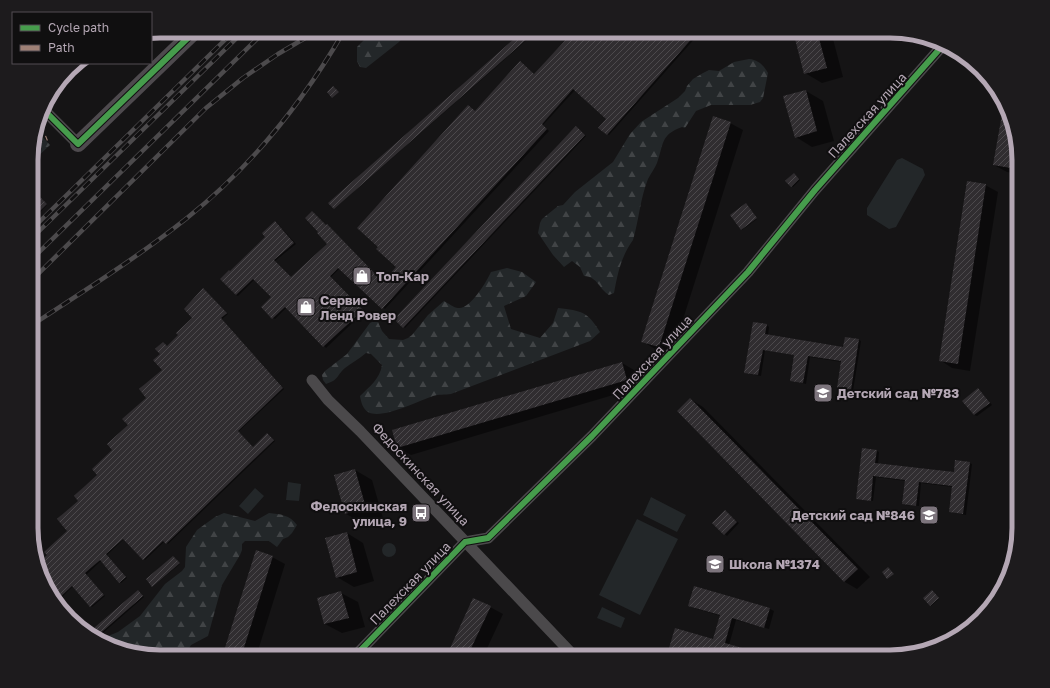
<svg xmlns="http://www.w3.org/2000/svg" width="1050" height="688" font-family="'Golos Text',sans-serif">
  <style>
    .forest { fill: url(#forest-firs) }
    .green { fill: #232729 }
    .shadow { fill: #0007 }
    .building { fill: url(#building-hatch) }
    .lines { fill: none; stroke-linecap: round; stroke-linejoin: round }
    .street { stroke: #4b494b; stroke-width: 11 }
    .secondary { stroke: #4e4a4e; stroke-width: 16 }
    .rail-casing { stroke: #4c4a4c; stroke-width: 4.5 }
    .rail { stroke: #100f10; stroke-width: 3; stroke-dasharray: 9; stroke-linecap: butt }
    .quiet { stroke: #9e8076; stroke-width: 5; stroke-dasharray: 10 5; stroke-linecap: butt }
    .cycleway-casing { stroke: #100f10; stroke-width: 8 }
    .cycleway { stroke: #469c4c; stroke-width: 6 }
    .labels { text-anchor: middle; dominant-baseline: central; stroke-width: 4; stroke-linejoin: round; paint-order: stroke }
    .street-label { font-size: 13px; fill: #b4a7b4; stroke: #100f10 }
    .poi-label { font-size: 13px; font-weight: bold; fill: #b4a7b4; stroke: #100f10; text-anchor: start }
    .rim { fill: none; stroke: #b4a7b4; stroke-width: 5 }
  </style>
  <defs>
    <pattern id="forest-firs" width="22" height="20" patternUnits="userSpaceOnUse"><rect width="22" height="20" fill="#232729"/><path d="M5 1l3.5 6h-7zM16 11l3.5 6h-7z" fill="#414446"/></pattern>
    <pattern id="building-hatch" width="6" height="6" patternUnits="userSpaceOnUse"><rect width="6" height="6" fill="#302d30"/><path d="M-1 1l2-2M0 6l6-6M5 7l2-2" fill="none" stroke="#4c494c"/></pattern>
  </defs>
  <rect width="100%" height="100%" fill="#151415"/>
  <path class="forest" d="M 373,31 L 408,31 L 399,42 L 366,68 L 360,67 L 357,61 L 357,47 Z
    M 749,59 C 759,60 763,65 768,73 L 763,98 L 760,102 L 750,105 L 711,105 L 696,111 L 685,128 L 682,127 C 660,135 664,144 657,163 C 655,168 651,173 648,179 C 640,199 639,220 633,240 C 621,257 618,272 614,293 L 609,295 C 599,289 598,277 584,276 L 580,267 L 572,261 L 564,267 L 553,255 L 538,233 L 540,223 L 542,219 L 558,206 L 563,205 L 575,192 L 613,162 L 630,134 L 641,122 L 678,98 L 685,91 L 687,86 L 693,79 L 703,73 L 709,70 L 719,71 L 734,62 Z
    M 36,130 L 50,145 L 32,162 L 32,144 Z
    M 507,268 L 522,272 L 536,282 L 526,296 L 504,306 L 511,329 L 540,338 L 553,323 L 558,308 C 582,311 587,311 600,332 L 590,341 L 451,394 C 445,395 438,394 433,396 C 418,401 382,420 368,412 C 363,409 361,402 360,396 C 369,387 380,379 382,365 L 371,354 L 366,353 C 359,359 351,363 345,368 C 335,377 340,379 326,384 L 323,380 L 322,375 L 325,371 L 347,354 L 370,323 L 374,321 L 378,322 L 382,331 L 389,339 L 403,340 L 408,338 L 412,335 L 428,315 L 444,301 C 448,303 454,308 458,308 C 470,310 487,281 491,272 Z
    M 224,513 L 255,521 L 269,513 C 280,514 290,515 297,525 L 292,533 L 288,537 L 283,539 L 277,547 L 269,541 L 245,541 L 242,544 L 242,550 L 240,555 L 222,585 L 208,636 L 191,645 L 184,657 L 160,657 L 119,650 L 100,641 L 103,638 L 118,632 L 140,616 L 165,584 L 182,571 L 185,567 L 186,547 L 197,530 L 215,517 Z"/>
  <path class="green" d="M 902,158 L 923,169 L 925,175 L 896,227 L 889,229 L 867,215 L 867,208 L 897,160 Z
    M 288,482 L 301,484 L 299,501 L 286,500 Z
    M 255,488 L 264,496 L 248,514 L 239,506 Z
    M 651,497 L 686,515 L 677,532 L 643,515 Z
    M 637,519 L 678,539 L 640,615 L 599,595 Z
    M382 550a7 7 0 1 1 14 0a7 7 0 1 1-14 0Z
    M 602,607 L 625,618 L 621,628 L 597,618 Z"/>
  <path class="shadow" d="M 524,31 L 537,31 L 334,209 Z
    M 690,31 L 697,36 L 609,135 L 607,134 L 607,119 L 575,90 L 543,125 L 549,131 L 385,309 L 340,268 L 331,277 L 364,312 L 326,348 L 287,307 L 275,319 L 273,318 L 273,297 L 255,279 L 238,296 L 236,295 L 230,272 L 267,237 L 276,222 L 296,244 L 275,261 L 291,278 L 329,244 L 383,283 L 398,267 L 476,112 L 535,75 Z
    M 811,31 L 819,31 L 833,39 L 843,77 L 822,83 L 805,73 Z
    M 806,91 L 823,101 L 834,141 L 812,147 L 796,137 Z
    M 1005,105 L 1019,152 L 1019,174 L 1007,172 L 994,165 Z
    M 730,123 L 743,130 L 672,354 L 655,349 L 642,341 Z
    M 577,128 L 586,136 L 405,328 L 404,327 Z
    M 795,175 L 800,180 L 793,187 L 787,181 Z
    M 985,185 L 998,192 L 970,371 L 952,368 L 940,360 Z
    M 39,197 L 47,205 L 32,220 L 32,203 Z
    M 747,205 L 757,219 L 742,230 L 741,229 Z
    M 204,290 L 228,314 L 222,319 L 284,389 L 238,432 L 253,448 L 268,434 L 275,441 L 168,544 L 165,541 L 145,560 L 124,539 L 107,555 L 127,578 L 121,583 L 120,582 L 101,561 L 86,575 L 105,596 L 92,607 L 73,586 L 58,601 L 89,633 L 139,592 L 144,597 L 96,639 L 88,635 L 48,592 L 39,564 L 49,555 L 68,531 L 79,501 L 98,475 L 148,398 L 163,370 L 167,347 L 180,335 L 193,318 Z
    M 767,325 L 769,327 L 768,336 L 844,348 L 859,340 L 861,341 L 853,391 L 838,388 L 842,362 L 810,357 L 806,384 L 791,380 L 795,355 L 765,350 L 761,376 L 745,373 Z
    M 622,363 L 634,370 L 640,387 L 411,455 L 398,448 L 393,431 Z
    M 978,389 L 992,405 L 977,416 L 974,415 Z
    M 690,399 L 703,407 L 870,577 L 857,589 L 845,582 L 678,411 Z
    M 877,451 L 879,452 L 878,464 L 955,473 L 969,463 L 972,464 L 966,515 L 950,512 L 953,487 L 921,483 L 919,506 L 905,505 L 903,503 L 906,481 L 876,477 L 873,501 L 857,498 Z
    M 355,470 L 372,480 L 383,518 L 363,523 L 346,514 L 335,475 Z
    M 727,513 L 739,523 L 727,536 L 713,523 Z
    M 347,533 L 363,543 L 374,581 L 354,587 L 337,577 Z
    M 174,557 L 180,564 L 153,586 Z
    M 272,557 L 285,564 L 256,657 L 223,657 Z
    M 933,592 L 939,599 L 931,606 L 931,605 Z
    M 341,593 L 358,602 L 365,627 L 342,633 L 325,624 Z
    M 689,605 L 770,609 L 774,611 L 769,629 L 736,620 L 729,645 L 767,657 L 697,657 L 670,648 L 714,641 L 721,616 L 694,608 Z
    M 490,607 L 503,614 L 483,657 L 447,657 Z"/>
  <path class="building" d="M 523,31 L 536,31 L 334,209 L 328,203 Z
    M 574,31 L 691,31 L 695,35 L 607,135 L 598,128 L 606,119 L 573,89 L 542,124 L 547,129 L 382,309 L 338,268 L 330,276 L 363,310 L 323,347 L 285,307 L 272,319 L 261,307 L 271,297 L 253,279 L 236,295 L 220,279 L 229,270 L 230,271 L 265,237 L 262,233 L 275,221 L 294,243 L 274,260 L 291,277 L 327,244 L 317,233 L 318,232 L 305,218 L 312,211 L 326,225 L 327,224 L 383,282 L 396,267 L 376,249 L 378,247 L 357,228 L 468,105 L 475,111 L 520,61 L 534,74 Z
    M 807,31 L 817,31 L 827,68 L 804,74 L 794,35 Z
    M 333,86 L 339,92 L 332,98 L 327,92 Z
    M 806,90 L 817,131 L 795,138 L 783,96 Z
    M 1004,103 L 1016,142 L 1011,168 L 993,165 Z
    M 713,116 L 731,122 L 659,347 L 641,342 Z
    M 576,126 L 585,135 L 403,328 L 394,319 Z
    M 794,173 L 799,179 L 791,187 L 785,181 Z
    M 967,181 L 986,184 L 958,364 L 939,361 Z
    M 38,195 L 47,204 L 32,219 L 32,201 Z
    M 746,203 L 757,218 L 741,230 L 730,215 Z
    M 203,288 L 227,313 L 221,318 L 283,388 L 238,431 L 253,447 L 267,433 L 274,440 L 166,544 L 163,541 L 143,560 L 123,539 L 106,554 L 126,577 L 119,583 L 100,560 L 85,573 L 104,595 L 90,607 L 72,586 L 56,601 L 48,592 L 39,563 L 47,555 L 44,552 L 67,531 L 57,519 L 78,501 L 74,496 L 97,475 L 92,469 L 112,450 L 107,444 L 128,425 L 122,419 L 146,398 L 139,389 L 162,370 L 153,360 L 160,354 L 155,349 L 163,342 L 167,346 L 178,335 L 176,333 L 192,318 L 184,309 Z
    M 753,322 L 767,324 L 765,334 L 843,347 L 845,337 L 859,339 L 851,390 L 837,388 L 841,361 L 808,356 L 803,383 L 790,381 L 794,355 L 763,350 L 758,375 L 744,373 Z
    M 622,362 L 627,380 L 397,448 L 392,430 Z
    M 978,388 L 990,403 L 974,415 L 962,401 Z
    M 690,398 L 858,569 L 844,582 L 677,411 Z
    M 862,448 L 877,450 L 875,463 L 954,472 L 955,460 L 970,462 L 963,514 L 949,512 L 952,486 L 919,482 L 916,506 L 902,504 L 905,480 L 873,476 L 871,501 L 856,499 Z
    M 355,469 L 366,508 L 345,514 L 334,475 Z
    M 725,510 L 737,522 L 724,535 L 712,523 Z
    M 347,532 L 357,572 L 336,578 L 325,538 Z
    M 256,550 L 273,556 L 241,657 L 222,657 Z
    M 173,556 L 180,563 L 152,587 L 146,579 Z
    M 888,567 L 894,574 L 887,579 L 882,572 Z
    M 694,586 L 770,608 L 764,628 L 732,618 L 725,643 L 767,655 L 766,657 L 698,657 L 669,648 L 675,628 L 713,639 L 720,615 L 688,606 Z
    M 138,590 L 143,596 L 95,638 L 87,634 Z
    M 932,590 L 939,598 L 930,606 L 923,598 Z
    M 341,591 L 349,618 L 324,624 L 317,598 Z
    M 473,598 L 491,606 L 467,657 L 446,657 Z"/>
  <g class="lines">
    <path class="street" d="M 43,109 L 78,144
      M 312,380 L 328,400 L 360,431 L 575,657
      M 354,657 L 465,542 L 488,538 L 592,436 L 748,272 L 815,190 L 944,44"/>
    <path class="secondary" d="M 78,144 L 195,31"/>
    <g class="rail-casing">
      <path id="rail" d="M 32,229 L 234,31
        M 32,238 L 244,31
        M 32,259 L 265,31
        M 32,280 L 206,108 L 243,78 L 278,54 L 317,31
        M 32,325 C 84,291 138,257 187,218 C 251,167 303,102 344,31"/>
    </g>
    <use href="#rail" class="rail"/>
    <path class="quiet" d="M 32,144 L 47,138"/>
    <g class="cycleway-casing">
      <path id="cycleway" d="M 43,109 L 78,144 L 195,31
        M 354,657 L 465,542 L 488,538 L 592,436 L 748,272 L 815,190 L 944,44"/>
    </g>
    <use href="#cycleway" class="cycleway"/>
  </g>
  <defs>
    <g id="shop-square" transform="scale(1)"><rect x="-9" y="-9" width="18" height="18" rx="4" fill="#7c747c" stroke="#100f10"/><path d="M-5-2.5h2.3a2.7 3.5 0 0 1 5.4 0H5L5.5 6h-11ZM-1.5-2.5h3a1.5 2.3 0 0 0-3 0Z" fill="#fff"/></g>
    <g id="school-square" transform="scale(1)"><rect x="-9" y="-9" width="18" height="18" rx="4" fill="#7c747c" stroke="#100f10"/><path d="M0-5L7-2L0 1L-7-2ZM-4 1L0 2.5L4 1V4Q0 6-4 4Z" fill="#fff"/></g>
    <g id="bus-square" transform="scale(1)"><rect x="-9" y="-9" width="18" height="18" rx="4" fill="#7c747c" stroke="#100f10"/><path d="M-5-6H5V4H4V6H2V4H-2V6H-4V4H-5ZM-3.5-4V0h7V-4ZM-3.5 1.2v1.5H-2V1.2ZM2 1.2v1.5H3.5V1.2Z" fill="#fff"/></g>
  </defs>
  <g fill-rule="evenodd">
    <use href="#shop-square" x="362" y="276"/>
    <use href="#shop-square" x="306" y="307"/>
    <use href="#school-square" x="823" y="393"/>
    <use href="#bus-square" x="421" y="513"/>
    <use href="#school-square" x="929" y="515"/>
    <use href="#school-square" x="715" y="564"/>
  </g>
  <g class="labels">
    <g class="street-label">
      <text transform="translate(867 115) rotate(-48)">Палехская улица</text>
      <text transform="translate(652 357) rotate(-47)">Палехская улица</text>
      <text transform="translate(421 474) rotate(47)">Федоскинская улица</text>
      <text transform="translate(410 583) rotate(-46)">Палехская улица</text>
    </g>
    <g class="poi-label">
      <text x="376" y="276">Топ-Кар</text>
      <text x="320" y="300">Сервис<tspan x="320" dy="15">Ленд Ровер</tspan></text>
      <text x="837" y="393">Детский сад №783</text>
      <text x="407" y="506" text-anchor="end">Федоскинская<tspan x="407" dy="15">улица, 9</tspan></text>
      <text x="915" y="515" text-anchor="end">Детский сад №846</text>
      <text x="729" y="564">Школа №1374</text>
    </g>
  </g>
  <path d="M0 0H1050V688H0ZM160 38H890A122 122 0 0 1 1012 160V528A122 122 0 0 1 890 650H160A122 122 0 0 1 38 528V160A122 122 0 0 1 160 38Z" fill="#1d1b1d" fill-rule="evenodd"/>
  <path class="rim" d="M160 38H890A122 122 0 0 1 1012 160V528A122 122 0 0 1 890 650H160A122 122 0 0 1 38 528V160A122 122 0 0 1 160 38Z"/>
  <rect x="12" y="12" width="140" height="52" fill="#100f10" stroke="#524c52"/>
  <rect x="20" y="25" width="20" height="6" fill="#469c4c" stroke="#524c52"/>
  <text x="48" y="32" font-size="12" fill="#b4a7b4">Cycle path</text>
  <rect x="20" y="45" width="20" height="6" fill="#9e8076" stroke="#524c52"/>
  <text x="48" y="52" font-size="12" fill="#b4a7b4">Path</text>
</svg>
